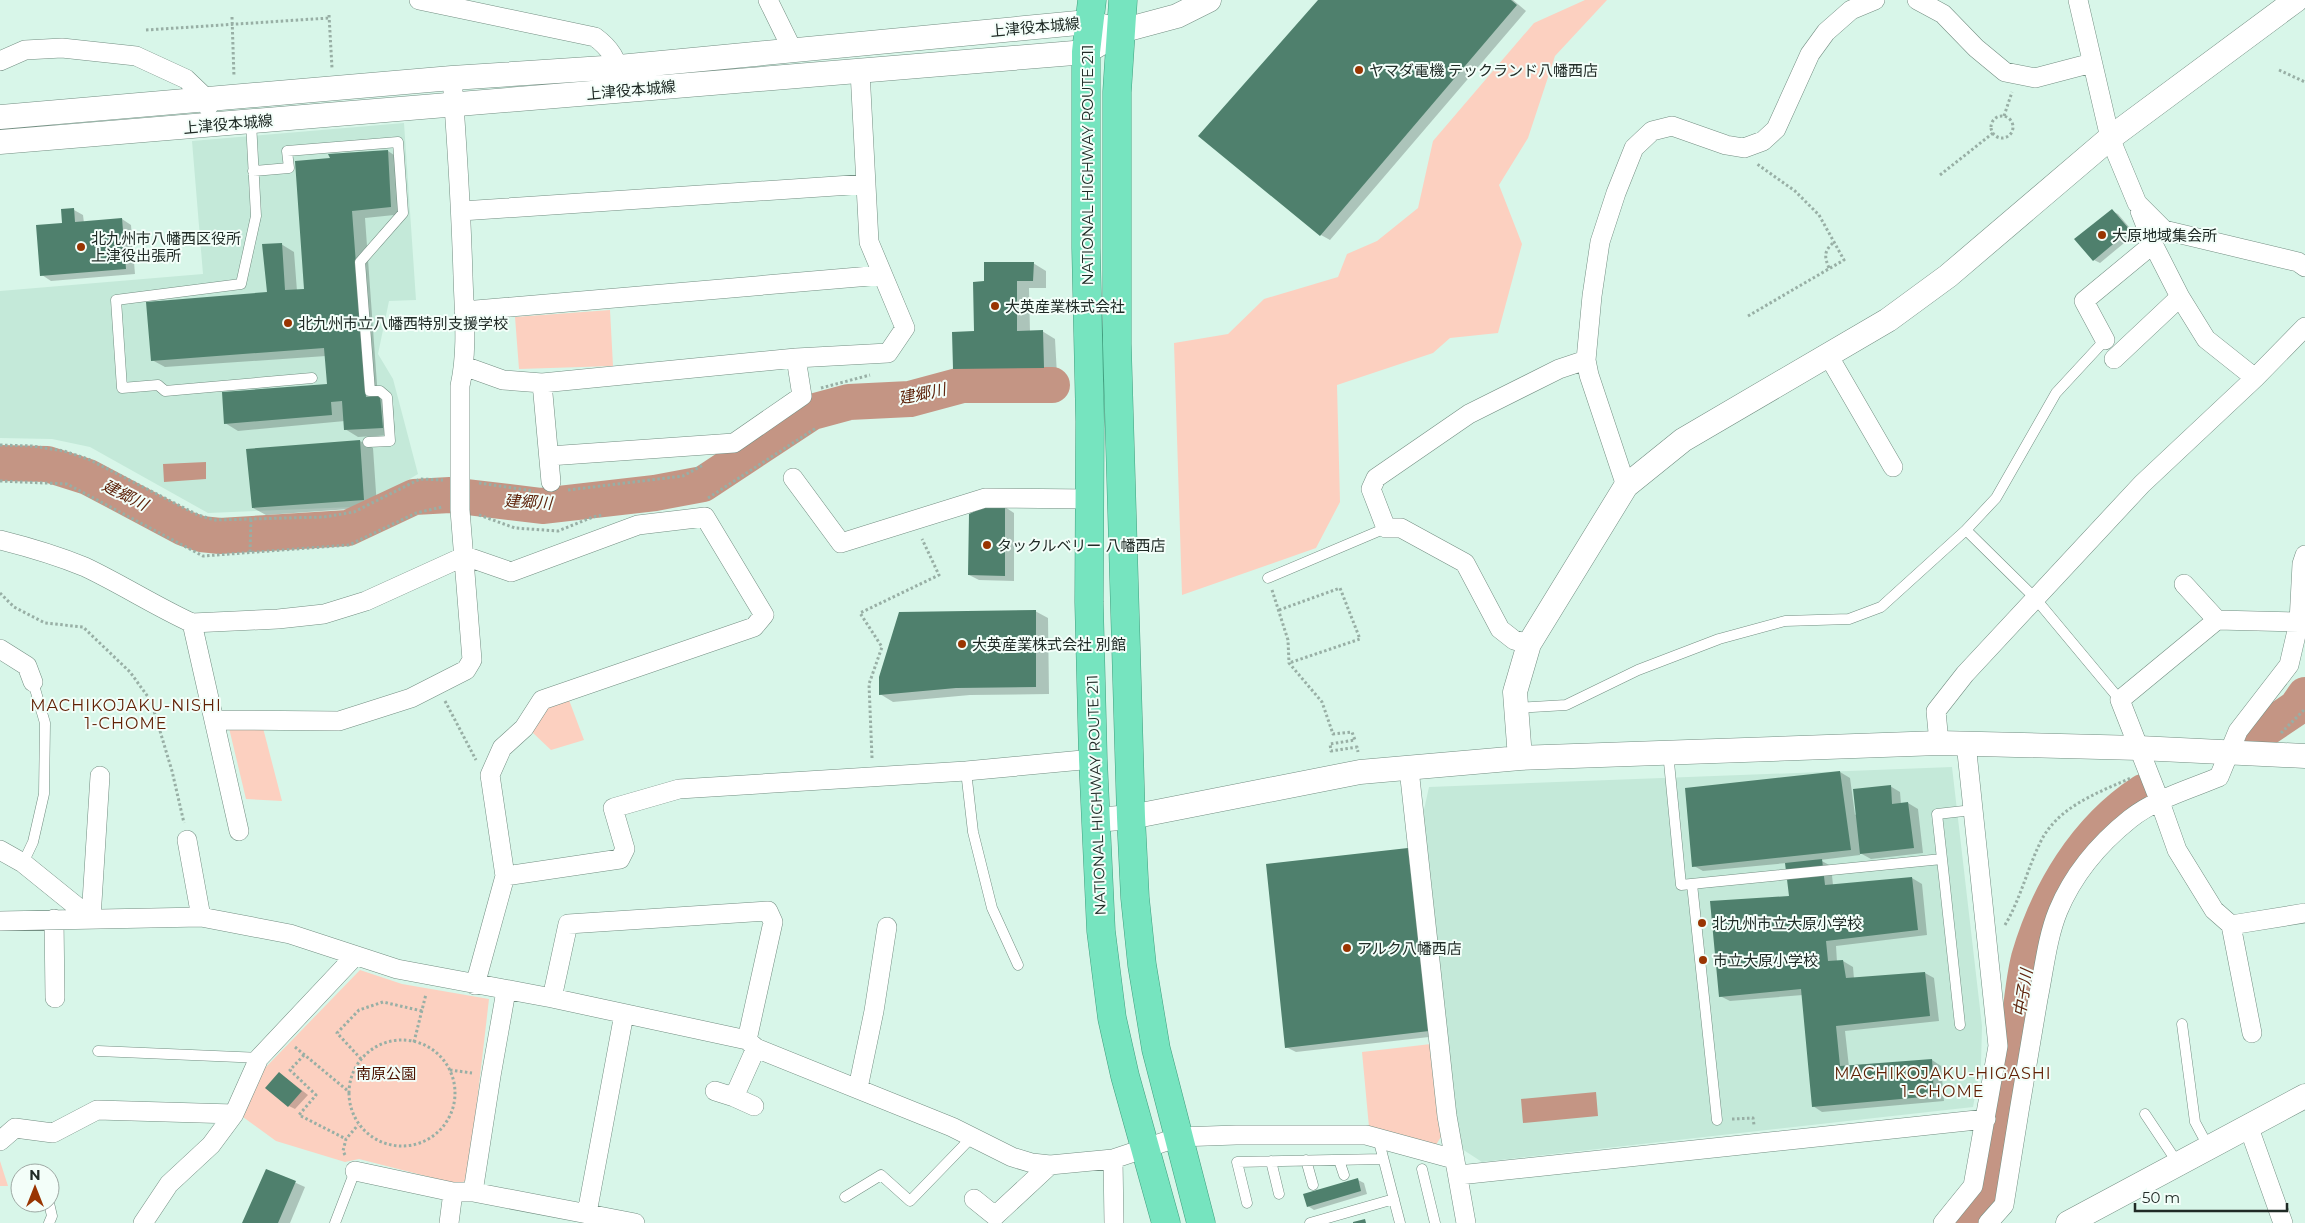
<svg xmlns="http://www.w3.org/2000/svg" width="2305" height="1223" font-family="Montserrat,'Noto Sans JP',sans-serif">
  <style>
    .built { fill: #c4e9d9 }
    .green { fill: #fcd0c0 }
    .water { fill: #c49584 }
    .shadow { fill: #0003 }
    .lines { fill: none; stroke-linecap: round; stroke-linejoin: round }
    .river { stroke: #c49584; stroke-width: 36 }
    .building { fill: #4f806d }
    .service-casing { stroke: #738e82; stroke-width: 11 }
    .minor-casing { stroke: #738e82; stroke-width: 20 }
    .tertiary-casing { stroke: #738e82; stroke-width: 25 }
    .trunk-casing { stroke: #419f7f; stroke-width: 29 }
    .path { stroke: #98afa5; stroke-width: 3; stroke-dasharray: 2.5 2.5; stroke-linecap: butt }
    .service { stroke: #fff; stroke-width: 10 }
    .minor { stroke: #fff; stroke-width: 19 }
    .tertiary { stroke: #fff; stroke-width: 24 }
    .trunk { stroke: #76e4bf; stroke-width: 28 }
    .poi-dot { fill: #993502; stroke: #f3fef9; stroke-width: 2 }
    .labels { text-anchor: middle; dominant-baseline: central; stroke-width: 4; stroke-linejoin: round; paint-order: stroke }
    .street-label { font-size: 15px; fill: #202b26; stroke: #f3fef9 }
    .poi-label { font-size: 15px; fill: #202b26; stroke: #f3fef9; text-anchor: start }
    .park-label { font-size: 15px; fill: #4c1300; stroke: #f3fef9 }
    .water-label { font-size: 16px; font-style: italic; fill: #5f250d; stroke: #f3fef9 }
    .neighbourhood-label { font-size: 16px; letter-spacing: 1px; fill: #612105; stroke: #f3fef9 }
  </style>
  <rect width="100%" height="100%" fill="#d8f6e9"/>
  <path class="built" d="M 404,123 L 416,300 L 389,301 L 378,354 L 393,379 L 418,474 L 369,503 L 354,507 L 208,513 L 90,447 L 52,439 L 0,438 L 0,291 L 203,274 L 192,141 Z
    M 1952,767 L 1982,1026 L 1981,1064 L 1973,1107 L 1482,1162 L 1462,1149 L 1456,1113 L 1422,819 L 1429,787 Z"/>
  <path class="green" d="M 1585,0 L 1607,0 L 1555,56 L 1528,138 L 1499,185 L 1522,244 L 1498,333 L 1450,338 L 1433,353 L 1337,385 L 1340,502 L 1316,548 L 1182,595 L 1174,343 L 1228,334 L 1264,299 L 1338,277 L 1347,254 L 1377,241 L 1418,208 L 1433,141 L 1534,23 Z
    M 610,310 L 613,366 L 519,369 L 515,317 Z
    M 569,700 L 584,740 L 551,750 L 532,732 L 546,707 Z
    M 229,728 L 263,728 L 282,801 L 246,799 Z
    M 360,970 L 402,984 L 489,999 L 468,1180 L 457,1184 L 359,1159 L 345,1162 L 276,1141 L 243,1117 L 265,1068 Z
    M 1431,1044 L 1442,1135 L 1436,1145 L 1369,1127 L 1362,1052 Z
    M 0,1161 L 8,1186 L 0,1186 Z"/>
  <path class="water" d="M 206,462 L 206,479 L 164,482 L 163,464 Z
    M 1596,1092 L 1598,1116 L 1523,1123 L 1521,1099 Z"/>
  <path class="shadow" d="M 1320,0 L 1513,0 L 1526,11 L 1330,240 L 1321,235 Z
    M 388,151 L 400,159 L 404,214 L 365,218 L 378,398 L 393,405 L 395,435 L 358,437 L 345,429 L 345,421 L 238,431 L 225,423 L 328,385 L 326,356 L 165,367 L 152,360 L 268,293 L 281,244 L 294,252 L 297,291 L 305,290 Z
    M 74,210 L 83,215 L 84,223 L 122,219 L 131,225 L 135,274 L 51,281 L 42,275 L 63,224 Z
    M 2112,211 L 2118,214 L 2135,234 L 2100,263 L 2094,260 Z
    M 1033,263 L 1046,271 L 1046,288 L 1029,288 L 1030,332 L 1042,331 L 1055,339 L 1057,375 L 967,376 L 954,368 L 975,332 L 985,282 Z
    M 360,441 L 373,448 L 377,507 L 266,515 L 253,508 Z
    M 1005,507 L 1014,513 L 1014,581 L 979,580 L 969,575 Z
    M 1035,611 L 1048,618 L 1049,694 L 970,695 L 893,702 L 880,694 Z
    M 1840,772 L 1850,778 L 1855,815 L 1890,786 L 1900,792 L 1901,804 L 1908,803 L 1918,809 L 1923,853 L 1871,859 L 1860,853 L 1860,855 L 1820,860 L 1831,866 L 1833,885 L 1912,878 L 1922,884 L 1927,935 L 1836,946 L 1837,962 L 1843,961 L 1853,967 L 1854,979 L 1925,973 L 1934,978 L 1939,1021 L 1845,1031 L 1849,1067 L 1932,1060 L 1941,1066 L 1944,1101 L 1822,1112 L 1813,1106 L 1803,995 L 1730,1001 L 1720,996 L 1790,897 L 1787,863 L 1703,871 L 1694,866 Z
    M 1408,850 L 1418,855 L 1438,1036 L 1296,1052 L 1286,1047 Z
    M 286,1078 L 308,1095 L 295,1109 L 289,1106 Z
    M 267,1170 L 305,1187 L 290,1223 L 243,1223 Z
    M 1358,1180 L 1364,1183 L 1367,1194 L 1314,1210 L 1308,1206 Z"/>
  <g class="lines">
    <path class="river" d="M 0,463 L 47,464 L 88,477 L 184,528 L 201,534 L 220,536 L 348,528 L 414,497 L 450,495 L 542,506 L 655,493 L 703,484 L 812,412 L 849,402 L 910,399 L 962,385 L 1052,385
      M 2259,733 L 2296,708 L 2305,695
      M 1969,1223 L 1990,1199 C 1998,1147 2007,1096 2016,1045 C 2021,1017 2022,986 2029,958 C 2048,893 2085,830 2143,792"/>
  </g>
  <path class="building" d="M 1318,0 L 1511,0 L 1517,5 L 1320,236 L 1198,136 Z
    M 388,150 L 391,207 L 352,211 L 366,397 L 380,396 L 383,428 L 344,430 L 342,401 L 331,402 L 332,415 L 224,424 L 222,392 L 327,384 L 324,348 L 151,361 L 146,302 L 267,292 L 262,244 L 282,243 L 285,290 L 304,289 L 295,161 L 330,158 L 328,154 Z
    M 74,208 L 75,222 L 122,218 L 126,269 L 40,276 L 36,225 L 62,223 L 61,209 Z
    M 2112,209 L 2130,230 L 2093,261 L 2074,239 Z
    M 984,262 L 1034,262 L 1033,281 L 1017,281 L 1017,331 L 1043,330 L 1044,368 L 953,369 L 952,332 L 974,331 L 973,282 L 984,281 Z
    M 360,440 L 364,500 L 252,508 L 246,449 Z
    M 986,506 L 1005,506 L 1005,576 L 968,575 L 969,514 Z
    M 1036,610 L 1036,687 L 956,688 L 879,695 L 879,677 L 899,612 Z
    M 1840,771 L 1851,850 L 1692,867 L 1685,788 Z
    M 1891,785 L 1892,804 L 1908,802 L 1914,848 L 1860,854 L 1853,789 Z
    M 1408,848 L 1429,1031 L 1285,1048 L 1266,864 Z
    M 1822,859 L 1825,885 L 1912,877 L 1918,930 L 1826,941 L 1828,961 L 1843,960 L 1846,978 L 1925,972 L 1930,1016 L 1836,1026 L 1840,1066 L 1932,1059 L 1934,1096 L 1812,1107 L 1801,989 L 1719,997 L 1710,901 L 1789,896 L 1785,863 Z
    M 279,1072 L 302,1091 L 288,1107 L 265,1088 Z
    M 266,1169 L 296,1181 L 278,1223 L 242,1223 Z
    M 1358,1178 L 1361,1191 L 1307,1207 L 1303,1194 Z
    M 1365,1219 L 1366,1223 L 1353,1223 L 1353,1222 Z"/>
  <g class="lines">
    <g class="service-casing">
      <path id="service" d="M 251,122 L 256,216 L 241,284 L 116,300 L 122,388 L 158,385 L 165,391 L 312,378
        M 253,171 L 289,168 L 287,151 L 398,142 L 403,213 L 360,262 L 370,391 L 380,391 L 387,397 L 390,441 L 368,442
        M 2105,340 L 2056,393 L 1996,498 L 1966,530 L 2035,598 L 2120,700
        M 1268,578 L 1386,528
        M 1516,708 L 1566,705 L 1638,670 L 1719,639 L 1785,621 L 1849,619 L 1881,607 L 1966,530
        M 1668,752 L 1681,885 L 1942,859 L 1960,1025
        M 966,771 L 973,832 L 992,908 L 1018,965
        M 1942,859 L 1937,814 L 1973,810
        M 23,863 L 33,842 L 44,794 L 45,723 L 33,682
        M 1692,884 L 1717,1120
        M 2182,1024 L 2195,1122 L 2209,1148
        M 98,1051 L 259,1058
        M 2145,1114 L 2179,1165
        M 1378,1138 L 1400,1223
        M 1306,1160 L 1313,1185
        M 1339,1160 L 1344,1175
        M 1271,1161 L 1279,1194
        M 1422,1169 L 1435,1223
        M 845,1197 L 881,1175 L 910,1201 L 972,1137
        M 49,1203 L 52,1216 L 49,1223
        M 1247,1203 L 1237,1162 L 1383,1159
        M 335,1223 L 355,1171
        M 1310,1223 L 1394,1199"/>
    </g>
    <g class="minor-casing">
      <path id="minor" d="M 419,0 L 595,37 C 610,48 618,60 620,79
        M 768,0 L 792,49
        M 1917,0 L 1943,14 L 1976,48 L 2005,72 L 2035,78 L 2092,63
        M 2078,0 L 2110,138 L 2137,203 L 2164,230 L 2298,262 L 2305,267
        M 0,61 L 25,50 L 62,48 L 136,56 L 186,79 L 208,100 L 208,107
        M 461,211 L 866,184
        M 2140,211 L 2153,244 L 2180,297 L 2206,339 L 2255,378
        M 464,311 L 882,275
        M 2105,340 L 2084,301 L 2153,244
        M 1828,355 L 1893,467
        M 2114,359 L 2180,297
        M 464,366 L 503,380 L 542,383 L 796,358 L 888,353 L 905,328 L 869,242 L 860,71
        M 542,383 L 551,482
        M 549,456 L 734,443 L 802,396 L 796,358
        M 793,478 L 841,543 L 985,498 L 1090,499
        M 1626,486 L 1589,375 L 1586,360 L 1592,296 L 1600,242 L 1616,193 L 1634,148 L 1652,131 L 1672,126 L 1726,145 L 1744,148 L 1763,141 L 1776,129 L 1810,54 L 1826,32 L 1851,10 L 1875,0
        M 0,540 C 28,547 58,556 85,567 C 121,584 155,606 192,623
        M 2305,555 L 2302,564 L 2299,622 L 2305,623
        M 2184,584 L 2217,620
        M 1529,644 L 1514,640 L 1500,629 L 1465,563 L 1401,528 L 1386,528 L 1371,489 L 1376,478 L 1469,414 L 1559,369 L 1586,360
        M 0,649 L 27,666 L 33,682
        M 215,720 L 339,721 L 411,698 L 466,670 L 472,660 L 460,510 L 460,386 C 468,350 464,312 463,276 C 461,210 457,144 452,78
        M 1939,743 L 1936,711 L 1965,674 L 2142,484 L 2255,378 L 2305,327
        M 1409,769 L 1447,1116 L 1466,1223
        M 239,831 L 192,623 L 278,619 L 324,614 L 366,601 L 465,556 L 511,572 L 638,525 L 705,517 L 764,615 L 754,627 L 542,700 L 524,728 L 502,748 L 490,775 L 505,876 L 475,985
        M 187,840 L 201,917
        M 0,850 L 23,863 L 91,918
        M 505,876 L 620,859 L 625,849 L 613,808 L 679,789 L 966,771 L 1093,759
        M 91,918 L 100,776
        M 54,919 L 55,998
        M 0,921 L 201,917 L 290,934 L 397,969 L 552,998 L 747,1040 L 756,1048 L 952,1127 L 1012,1157 L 1032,1163 L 1050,1165 L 1113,1159 L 1179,1137 L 1236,1135 L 1366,1135 L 1454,1159
        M 2231,925 L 2252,1033
        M 552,998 L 568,924 L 768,911 L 773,922 L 747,1040
        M 858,1088 L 874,1011 L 887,927
        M 715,1091 L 734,1097
        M 754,1106 L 734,1097 L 756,1048
        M 2249,1128 L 2283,1223
        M 0,1141 L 15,1128 L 53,1133 L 97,1110 L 234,1114
        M 1113,1159 L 1114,1223
        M 355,1171 L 453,1192 L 473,1192 L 635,1223
        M 1459,1175 L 1986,1119
        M 473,1192 L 491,1076 L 506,991
        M 974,1199 L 995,1216 L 1050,1165
        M 587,1213 L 624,1014
        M 143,1223 L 169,1184 L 211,1145 L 234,1114 L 259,1058 L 355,956
        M 449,1223 L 453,1192
        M 1943,1223 L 1973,1186 L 1998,1046 L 1966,743
        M 1988,1223 L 2004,1205 C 2015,1136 2026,1068 2038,999 C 2044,970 2047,938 2058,911 C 2073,875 2100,843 2130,819 C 2155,799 2190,789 2219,777 L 2238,731 L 2289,665 L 2299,622 L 2217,620 L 2120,700 L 2160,802 L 2177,850 L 2214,910 L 2231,925 L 2305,913"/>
    </g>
    <g class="tertiary-casing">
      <path id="tertiary" d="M 0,117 L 452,78 L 619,67 L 1088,22 L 1106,27
        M 0,142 L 1086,52 L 1121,31 L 1177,16 L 1209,0
        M 1520,758 L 1515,692 L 1529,644 L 1626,486 L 1683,440 L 1888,320 L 1948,276 L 2110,138 L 2296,0
        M 1096,820 L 1131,817 L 1360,772 L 1520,758 L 1939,743 L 2139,748 L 2305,756
        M 2068,1223 L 2305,1096"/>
    </g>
    <g class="trunk-casing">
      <path id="trunk" d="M 1092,0 L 1086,52 L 1086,248 L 1090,421 L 1089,602 L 1093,759 L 1101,931 L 1112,1018 L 1125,1076 L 1166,1223
        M 1123,0 L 1117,92 L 1117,344 L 1131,817 L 1135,898 L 1142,965 L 1156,1049 L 1201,1223"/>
    </g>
    <path class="path" d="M 329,15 L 332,68
      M 232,17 L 234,77
      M 146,30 L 329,18
      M 2279,70 L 2305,82
      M1991 127a11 11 0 1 1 22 0a11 11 0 1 1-22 0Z
      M 2004,116 L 2012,92
      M 1940,175 L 1993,133
      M 1829,268 C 1824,256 1824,251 1834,242
      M 1748,316 L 1844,260 L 1819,215 L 1795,191 L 1757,164
      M 821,388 L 870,375
      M 0,445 L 32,446 L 64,451 L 88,459 L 198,515 L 214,520 L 324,517 L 354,512 L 420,479 L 443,480
      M 0,481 L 67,484 L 203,556 L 349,545 L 416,513 L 442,507
      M 479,483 L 534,491
      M 568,490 L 683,476 L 703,465
      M 708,498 L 816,428
      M 479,515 L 515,528 L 558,531 L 593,517 L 603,515
      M 250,552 L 251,518
      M 1272,590 L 1288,640 L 1289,663 L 1322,702 L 1333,734 L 1352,732 L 1355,740 L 1330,744 L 1331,751 L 1357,747 L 1358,752
      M 0,593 L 14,607 L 45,623 L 83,627 L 130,672 L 151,701 L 172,771 L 184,823
      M 1279,610 L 1340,588 L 1360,639 L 1289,663
      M 445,701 L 476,760
      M 2281,733 L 2305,709
      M 872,758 L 869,684 L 882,647 L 860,613 L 939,575 L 922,539
      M 2005,925 C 2020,900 2027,870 2040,843 C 2057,807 2097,793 2131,778
      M349 1093a53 53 0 1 1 106 0a53 53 0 1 1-106 0Z
      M 414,1042 L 426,994
      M 295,1047 L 348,1091
      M 304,1055 L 290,1070 L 316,1095 L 299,1115 L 346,1139
      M 361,1059 L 337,1033 L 359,1010 L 383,1002 L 422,1011
      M 450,1070 L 472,1073
      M 1732,1119 L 1753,1118 L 1754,1125
      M 345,1155 L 343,1151 L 346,1139 L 358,1125"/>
    <use href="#service" class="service"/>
    <use href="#minor" class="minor"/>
    <use href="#tertiary" class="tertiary"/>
    <use href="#trunk" class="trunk"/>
  </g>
  <g class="poi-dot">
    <circle cx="1359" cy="70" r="5"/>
    <circle cx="2102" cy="235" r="5"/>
    <circle cx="81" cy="247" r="5"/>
    <circle cx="995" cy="306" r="5"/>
    <circle cx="288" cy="323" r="5"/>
    <circle cx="987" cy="545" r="5"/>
    <circle cx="962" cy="644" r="5"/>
    <circle cx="1702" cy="923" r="5"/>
    <circle cx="1347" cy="948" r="5"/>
    <circle cx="1703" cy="960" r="5"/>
  </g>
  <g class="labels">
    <g class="street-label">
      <text transform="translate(1035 27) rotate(-5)">上津役本城線</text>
      <text transform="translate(631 90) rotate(-5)">上津役本城線</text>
      <text transform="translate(228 124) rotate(-5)">上津役本城線</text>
      <text transform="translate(1087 165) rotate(-90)">NATIONAL HIGHWAY ROUTE 211</text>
      <text transform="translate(1096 795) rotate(-92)">NATIONAL HIGHWAY ROUTE 211</text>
    </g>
    <g class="poi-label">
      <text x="1369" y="70">ヤマダ電機 テックランド八幡西店</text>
      <text x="2112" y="235">大原地域集会所</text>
      <text x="91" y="238">北九州市八幡西区役所<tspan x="91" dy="17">上津役出張所</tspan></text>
      <text x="1005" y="306">大英産業株式会社</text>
      <text x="298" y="323">北九州市立八幡西特別支援学校</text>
      <text x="997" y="545">タックルベリー 八幡西店</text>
      <text x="972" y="644">大英産業株式会社 別館</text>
      <text x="1712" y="923">北九州市立大原小学校</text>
      <text x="1357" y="948">アルク八幡西店</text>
      <text x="1713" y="960">市立大原小学校</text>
    </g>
    <g class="park-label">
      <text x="386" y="1073">南原公園</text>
    </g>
    <g class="water-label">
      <text transform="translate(922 394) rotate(-12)">建郷川</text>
      <text transform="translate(125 495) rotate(27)">建郷川</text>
      <text transform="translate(528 502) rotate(3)">建郷川</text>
      <text transform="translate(2023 993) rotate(-81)">中子川</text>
    </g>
    <g class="neighbourhood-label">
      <text x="126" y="705">MACHIKOJAKU-NISHI<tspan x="126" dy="18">1-CHOME</tspan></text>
      <text x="1943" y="1073">MACHIKOJAKU-HIGASHI<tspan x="1943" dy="18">1-CHOME</tspan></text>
    </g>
  </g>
  <g transform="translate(35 1188)"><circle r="24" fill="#f3fef9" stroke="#9faaa5"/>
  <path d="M0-4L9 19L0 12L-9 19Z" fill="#993502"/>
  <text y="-8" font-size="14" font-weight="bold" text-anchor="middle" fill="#202b26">N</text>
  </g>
  <path d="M2135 1203v8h152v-8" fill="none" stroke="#202b26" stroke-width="2.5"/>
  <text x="2142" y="1203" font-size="15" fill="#202b26" stroke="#f3fef9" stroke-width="4" paint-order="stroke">50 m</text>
</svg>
